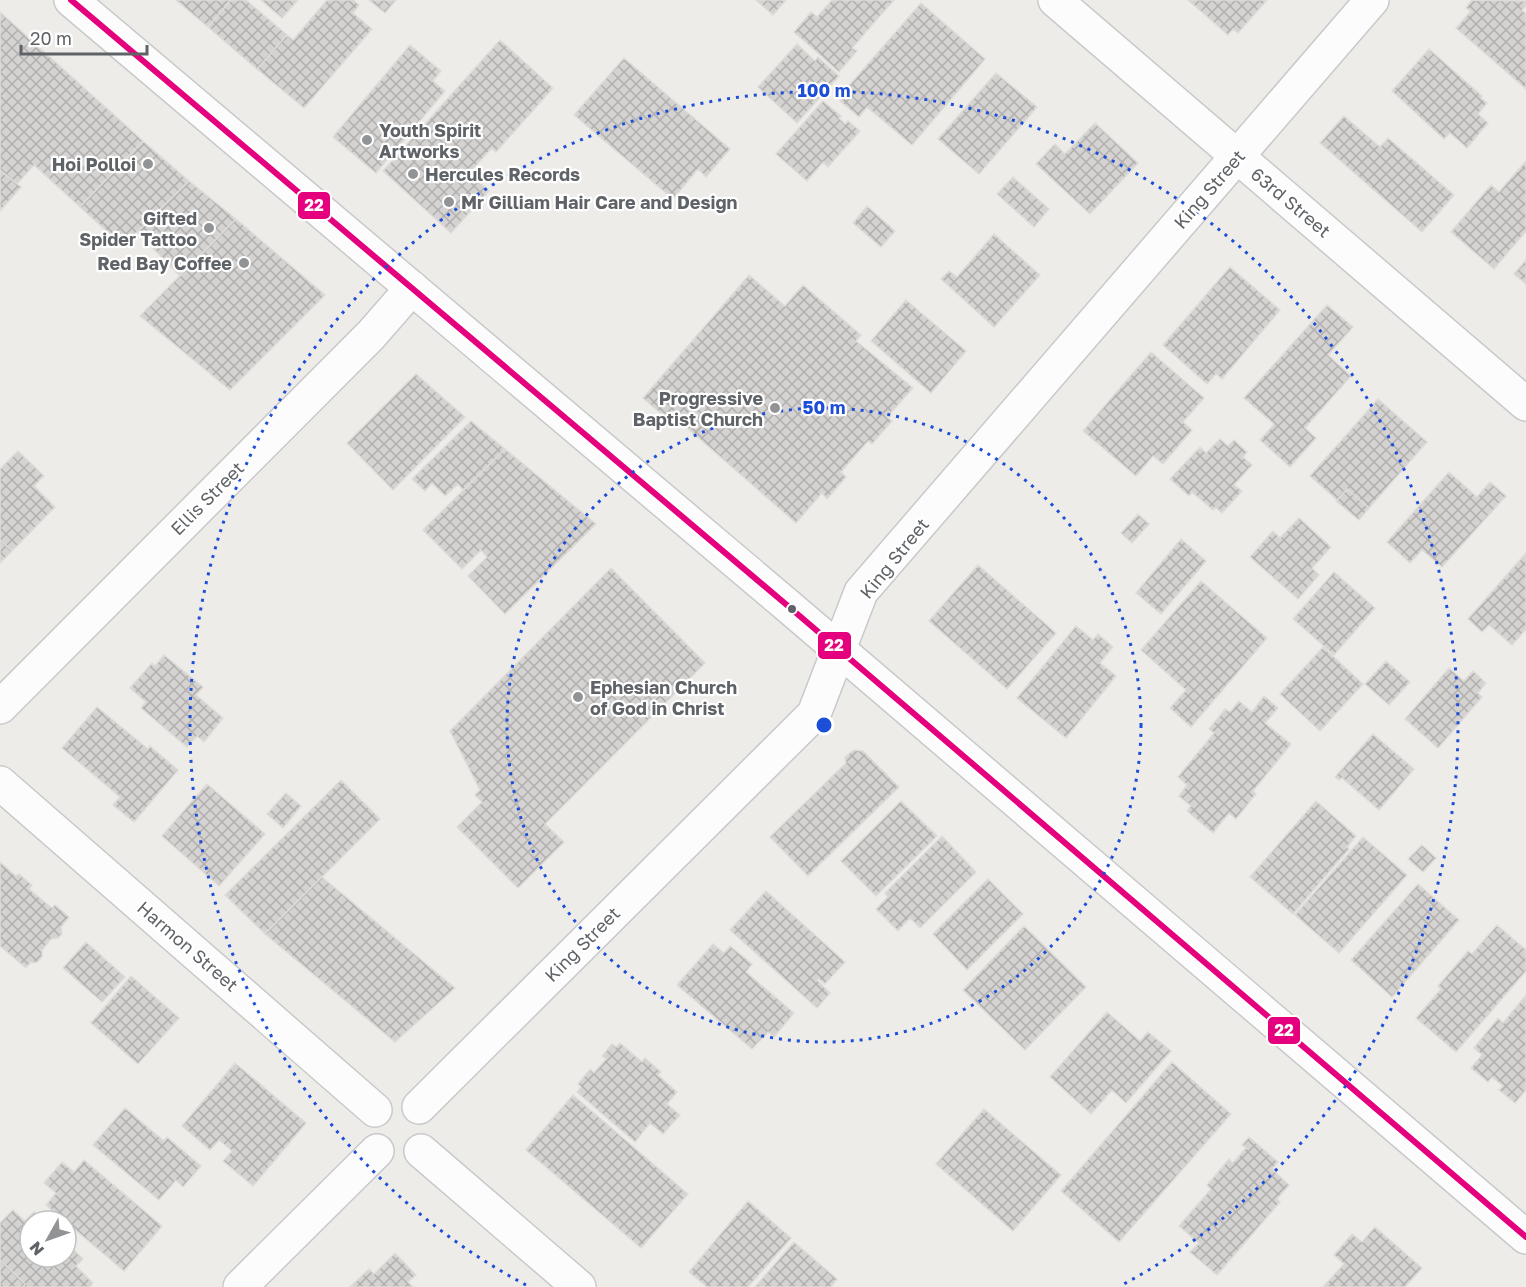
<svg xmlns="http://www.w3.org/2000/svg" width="1526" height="1287" font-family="'Golos Text',sans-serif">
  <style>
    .building { fill: url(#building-cross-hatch); stroke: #dedcd8; stroke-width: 1.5 }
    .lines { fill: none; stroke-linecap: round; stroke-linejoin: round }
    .minor-casing { stroke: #c8c9c9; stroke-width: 36 }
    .tertiary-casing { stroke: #c8c9c9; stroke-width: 36 }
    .minor { stroke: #fcfcfc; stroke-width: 33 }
    .tertiary { stroke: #fcfcfc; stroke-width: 33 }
    .bus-1-casing { stroke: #fff; stroke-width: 10 }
    .bus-1 { stroke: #e5007d; stroke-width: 6 }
    .ring { fill: none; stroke: #1d4ed8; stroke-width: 3; stroke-dasharray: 3 6 }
    .poi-dot { fill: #919394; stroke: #fff; stroke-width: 2 }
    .bus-dot { fill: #5f6367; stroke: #fff; stroke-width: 2 }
    .labels { text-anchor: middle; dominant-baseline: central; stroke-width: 4.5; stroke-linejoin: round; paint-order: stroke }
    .poi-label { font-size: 18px; font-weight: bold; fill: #5f6367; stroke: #fff; text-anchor: start }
    .street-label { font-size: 18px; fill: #5f6367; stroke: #fff }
    .centre { fill: #1d4ed8; stroke: #fff; stroke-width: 3 }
    .ring-label { font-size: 18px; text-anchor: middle; font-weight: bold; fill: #1d4ed8; stroke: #fff; stroke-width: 4.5; stroke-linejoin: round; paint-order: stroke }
    .line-badge { stroke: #fff; stroke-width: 2 }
    .badge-label { font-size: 16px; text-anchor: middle; font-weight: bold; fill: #fff }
  </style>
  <defs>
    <pattern id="building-cross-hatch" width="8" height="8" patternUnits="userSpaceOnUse" patternTransform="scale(1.5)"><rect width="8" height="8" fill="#d5d3d2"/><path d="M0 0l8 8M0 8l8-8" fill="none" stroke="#b0afae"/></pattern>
  </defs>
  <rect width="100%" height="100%" fill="#eeece9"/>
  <path class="building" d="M 176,0 L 231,0 L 208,27 Z
    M 231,0 L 246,0 L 287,35 L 257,69 L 208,27 Z
    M 261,0 L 298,0 L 282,18 Z
    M 327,0 L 353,0 L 359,5 L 353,13 L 372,29 L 304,108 L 257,69 L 287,35 L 293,40 Z
    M 369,0 L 396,0 L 385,13 Z
    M 756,0 L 786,0 L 773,15 Z
    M 832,0 L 894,0 L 852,48 L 857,51 L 839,72 L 794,32 L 811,12 L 817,17 Z
    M 1188,0 L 1267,0 L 1238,33 L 1233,29 L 1228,35 Z
    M 1472,0 L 1526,1 L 1526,6 L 1522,10 L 1526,14 L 1526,89 L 1456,28 L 1471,11 L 1466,8 Z
    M 921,3 L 985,59 L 912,145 L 867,107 L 859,117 L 840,101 L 849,91 L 846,89 Z
    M 0,12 L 143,141 L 80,207 L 34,165 L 17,184 L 0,170 Z
    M 500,40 L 553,88 L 496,152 L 492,148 L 469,173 L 489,191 L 451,233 L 383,171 Z
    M 797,44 L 815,61 L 818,57 L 839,76 L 797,123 L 758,87 Z
    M 410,45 L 441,71 L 433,81 L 445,91 L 376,173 L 333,137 Z
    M 1429,49 L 1482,96 L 1481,98 L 1487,103 L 1478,114 L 1488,123 L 1467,148 L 1450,133 L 1444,139 L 1392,91 Z
    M 624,58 L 730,149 L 706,177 L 698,169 L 673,199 L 574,115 Z
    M 996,73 L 1037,107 L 979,174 L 938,139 Z
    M 823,101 L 841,116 L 839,118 L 845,124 L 848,121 L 860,131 L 828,167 L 823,162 L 807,181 L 776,154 Z
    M 1344,116 L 1380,147 L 1388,138 L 1454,195 L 1422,232 L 1320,143 Z
    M 1095,123 L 1138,163 L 1090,214 L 1036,164 L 1055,144 L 1065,154 Z
    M 143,141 L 189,181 L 123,246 L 80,207 Z
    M 1526,161 L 1526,231 L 1494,269 L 1451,232 L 1491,185 L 1499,192 Z
    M 0,170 L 21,187 L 0,211 Z
    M 1013,177 L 1049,209 L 1034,227 L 997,194 Z
    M 189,181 L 236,219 L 180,276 L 137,232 Z
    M 867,206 L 895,231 L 881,247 L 853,223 Z
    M 236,219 L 325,295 L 230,390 L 140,316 Z
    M 994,234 L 1040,275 L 994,327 L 941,279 L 949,271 L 957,277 Z
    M 1526,260 L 1526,284 L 1514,274 Z
    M 1230,267 L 1280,310 L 1222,379 L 1216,374 L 1207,384 L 1163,345 Z
    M 749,275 L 785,306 L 803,285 L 861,335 L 856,341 L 913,388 L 887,417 L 892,421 L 872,444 L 868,441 L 841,472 L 846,477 L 827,499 L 822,493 L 796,523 L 677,419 L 673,424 L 643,398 Z
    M 906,300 L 966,351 L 931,393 L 871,341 Z
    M 1327,305 L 1353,327 L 1328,355 L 1351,376 L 1305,428 L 1316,438 L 1290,467 L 1260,440 L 1274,424 L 1244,398 Z
    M 1151,352 L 1204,398 L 1183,422 L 1192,430 L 1163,464 L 1153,456 L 1136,476 L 1083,431 Z
    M 416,374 L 465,417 L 393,490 L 347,443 Z
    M 1378,399 L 1427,442 L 1369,508 L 1347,489 L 1337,500 L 1310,476 Z
    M 471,421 L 505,449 L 463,490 L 458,484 L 445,496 L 432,483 L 425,491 L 412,479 Z
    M 1220,439 L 1228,446 L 1234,440 L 1247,452 L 1243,457 L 1252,465 L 1234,485 L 1242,491 L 1222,513 L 1215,507 L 1213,510 L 1192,492 L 1189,496 L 1170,479 L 1200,447 L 1206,453 Z
    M 505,449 L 596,524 L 505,614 L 468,576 L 487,557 L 481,550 L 462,569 L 423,530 Z
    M 18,451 L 44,476 L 34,486 L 55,507 L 12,551 L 0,540 L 0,469 Z
    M 1449,472 L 1477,497 L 1490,482 L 1506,496 L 1442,567 L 1422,550 L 1410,563 L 1387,542 Z
    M 1347,489 L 1369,508 L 1359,520 L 1336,501 Z
    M 1138,514 L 1149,524 L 1132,543 L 1121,533 Z
    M 1299,518 L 1331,547 L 1312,568 L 1319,575 L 1298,599 L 1250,557 L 1273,531 L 1280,538 Z
    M 1181,539 L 1206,561 L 1161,614 L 1136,593 Z
    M 0,540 L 12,551 L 0,563 Z
    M 1526,553 L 1526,629 L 1512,645 L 1489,625 L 1482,632 L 1468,619 Z
    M 978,565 L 1056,633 L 1007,689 L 929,621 Z
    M 611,568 L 705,663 L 545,824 L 564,842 L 518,888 L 457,827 L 482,802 L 475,795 L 480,790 L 450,731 Z
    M 1334,572 L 1375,608 L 1334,655 L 1293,619 Z
    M 1201,581 L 1267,638 L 1191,727 L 1170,708 L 1186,690 L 1141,650 Z
    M 1076,626 L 1093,640 L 1098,634 L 1113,647 L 1100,663 L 1116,676 L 1066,738 L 1017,698 Z
    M 1323,647 L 1363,684 L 1320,731 L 1280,694 Z
    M 164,655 L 203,687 L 196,695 L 223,718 L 204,742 L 197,736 L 187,747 L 141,708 L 146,702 L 130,688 L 152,663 L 155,666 Z
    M 1386,661 L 1410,682 L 1389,705 L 1365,684 Z
    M 1449,668 L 1464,681 L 1473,671 L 1486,683 L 1478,693 L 1482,697 L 1438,748 L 1405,719 Z
    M 1264,696 L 1278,708 L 1265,723 L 1291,744 L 1253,791 L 1256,794 L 1236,819 L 1229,813 L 1213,833 L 1187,811 L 1191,806 L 1179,796 L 1187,785 L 1178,777 L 1214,733 L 1209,729 L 1225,709 L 1230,712 L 1239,701 L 1252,712 Z
    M 97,707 L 148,749 L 150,746 L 178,770 L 134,822 L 113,805 L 120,797 L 62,748 Z
    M 1373,734 L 1414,769 L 1379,810 L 1342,778 L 1339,780 L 1335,777 Z
    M 854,750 L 863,751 L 899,787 L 808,876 L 770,837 L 846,763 L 845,757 Z
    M 341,780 L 380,819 L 265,934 L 225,895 Z
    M 207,784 L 265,834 L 219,886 L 162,836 Z
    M 286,793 L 301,806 L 283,828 L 267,814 Z
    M 901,801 L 937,836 L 876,896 L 841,861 Z
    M 1316,801 L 1356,836 L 1347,847 L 1349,849 L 1293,914 L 1250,877 Z
    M 942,836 L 976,872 L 920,928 L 910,918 L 898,931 L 876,909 L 888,897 L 885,893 Z
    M 1363,837 L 1407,875 L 1339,953 L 1295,915 Z
    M 1422,845 L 1436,858 L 1423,872 L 1408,859 Z
    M 0,862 L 16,876 L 19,874 L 32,885 L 29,889 L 52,908 L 55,905 L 69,917 L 61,927 L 62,934 L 58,938 L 51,939 L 42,950 L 42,957 L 37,962 L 30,963 L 26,968 L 0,946 Z
    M 322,877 L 455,988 L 395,1042 L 265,934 Z
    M 988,879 L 1023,914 L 967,970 L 933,934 Z
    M 1418,884 L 1459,920 L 1392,997 L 1351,960 Z
    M 766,891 L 845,962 L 825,984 L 819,979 L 817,980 L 830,993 L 817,1008 L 730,930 Z
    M 1497,925 L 1526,950 L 1526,971 L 1456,1052 L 1416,1018 L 1441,989 L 1438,986 L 1468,951 L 1472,954 Z
    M 1024,926 L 1086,987 L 1025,1050 L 963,990 Z
    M 86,942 L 125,977 L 102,1002 L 63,968 Z
    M 713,944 L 724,953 L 730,946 L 752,964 L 746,972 L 794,1013 L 774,1037 L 768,1032 L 752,1049 L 677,985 Z
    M 131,976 L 179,1018 L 138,1064 L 91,1023 Z
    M 1526,995 L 1526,1090 L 1515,1103 L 1499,1090 L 1503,1086 L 1492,1077 L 1488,1082 L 1471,1068 L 1482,1055 L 1474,1048 L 1498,1018 L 1503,1023 Z
    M 1107,1012 L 1140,1041 L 1148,1032 L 1171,1051 L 1126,1103 L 1112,1090 L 1091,1114 L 1050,1077 Z
    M 620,1043 L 642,1062 L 645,1058 L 661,1072 L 658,1075 L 677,1092 L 667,1104 L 680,1115 L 663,1134 L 650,1123 L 635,1142 L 577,1092 L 581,1087 L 578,1084 L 590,1069 L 594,1073 L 606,1059 L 602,1056 L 612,1044 L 616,1047 Z
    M 1172,1062 L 1231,1114 L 1119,1242 L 1061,1191 Z
    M 235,1063 L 306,1123 L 253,1186 L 223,1161 L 232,1151 L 219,1140 L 210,1150 L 182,1126 Z
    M 573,1095 L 688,1194 L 641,1248 L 526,1150 Z
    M 125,1108 L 164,1141 L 167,1137 L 201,1166 L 183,1187 L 176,1180 L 159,1200 L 93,1145 Z
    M 984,1109 L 1061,1175 L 1013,1231 L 936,1164 Z
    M 1249,1137 L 1278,1162 L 1272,1169 L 1289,1185 L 1277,1199 L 1280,1202 L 1217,1275 L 1190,1252 L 1199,1243 L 1179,1226 L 1211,1189 L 1207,1185 L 1229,1159 L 1233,1163 L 1246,1148 L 1242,1145 Z
    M 84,1160 L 162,1226 L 124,1271 L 46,1205 L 56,1193 L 44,1183 L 62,1162 L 74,1172 Z
    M 748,1201 L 791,1238 L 748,1287 L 707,1287 L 689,1272 Z
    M 13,1210 L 25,1221 L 34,1212 L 44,1221 L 30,1221 L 30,1257 L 66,1257 L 66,1242 L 83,1259 L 76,1266 L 93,1283 L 90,1287 L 23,1287 L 25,1284 L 0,1260 L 0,1223 Z
    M 1375,1227 L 1422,1268 L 1405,1287 L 1323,1287 L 1344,1264 L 1334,1255 L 1352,1234 L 1362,1242 Z
    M 794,1242 L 837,1279 L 831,1287 L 755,1287 Z
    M 395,1253 L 416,1275 L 408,1282 L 413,1287 L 350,1287 L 369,1269 L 374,1274 Z
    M 0,1260 L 25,1284 L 23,1287 L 0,1287 Z"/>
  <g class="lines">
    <g class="minor-casing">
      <path id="minor" d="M 1055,0 L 1526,404
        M 0,707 L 371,335 L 412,288
        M 0,783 L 375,1110
        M 419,1107 L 814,714 L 861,592 L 1372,0
        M 421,1151 L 579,1287
        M 240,1287 L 377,1151"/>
    </g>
    <g class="tertiary-casing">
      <path id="tertiary" d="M 71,0 L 788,606 L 1526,1237"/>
    </g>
    <use href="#minor" class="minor"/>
    <use href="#tertiary" class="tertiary"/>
    <g class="bus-1-casing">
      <path id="bus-1" d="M 71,0 L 788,606 L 1526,1237"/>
    </g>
    <use href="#bus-1" class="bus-1"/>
  </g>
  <g class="ring">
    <circle cx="824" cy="725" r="317"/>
    <path d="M526 1285A634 634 0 1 1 1122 1285"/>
  </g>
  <g class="poi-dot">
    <circle cx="367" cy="140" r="6"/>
    <circle cx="148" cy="164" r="6"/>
    <circle cx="413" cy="174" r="6"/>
    <circle cx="449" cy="202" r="6"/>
    <circle cx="209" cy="228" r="6"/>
    <circle cx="244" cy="263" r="6"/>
    <circle cx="775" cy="408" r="6"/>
    <circle cx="578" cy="697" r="6"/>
  </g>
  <circle class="bus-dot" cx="792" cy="609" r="5"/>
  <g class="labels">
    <g class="poi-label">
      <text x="379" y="130">Youth Spirit<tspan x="379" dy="21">Artworks</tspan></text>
      <text x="136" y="164" text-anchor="end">Hoi Polloi</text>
      <text x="425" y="174">Hercules Records</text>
      <text x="461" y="202">Mr Gilliam Hair Care and Design</text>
      <text x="197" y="218" text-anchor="end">Gifted<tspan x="197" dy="21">Spider Tattoo</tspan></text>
      <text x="232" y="263" text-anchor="end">Red Bay Coffee</text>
      <text x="763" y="398" text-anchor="end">Progressive<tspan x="763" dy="21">Baptist Church</tspan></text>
      <text x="590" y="687">Ephesian Church<tspan x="590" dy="21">of God in Christ</tspan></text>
    </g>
    <g class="street-label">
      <text transform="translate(1209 189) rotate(-49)">King Street</text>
      <text transform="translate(1291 202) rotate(40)">63rd Street</text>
      <text transform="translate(207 498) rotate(-45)">Ellis Street</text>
      <text transform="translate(894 558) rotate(-51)">King Street</text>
      <text transform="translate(582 944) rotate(-45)">King Street</text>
      <text transform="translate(188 946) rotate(41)">Harmon Street</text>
    </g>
  </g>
  <circle cx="824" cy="725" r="9" class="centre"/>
  <g class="ring-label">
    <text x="824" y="97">100 m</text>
    <text x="824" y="414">50 m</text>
  </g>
  <g class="line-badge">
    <rect x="297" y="191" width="34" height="29" rx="6" fill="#e5007d"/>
    <rect x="817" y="631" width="35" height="29" rx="6" fill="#e5007d"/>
    <rect x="1267" y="1016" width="34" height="29" rx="6" fill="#e5007d"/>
  </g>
  <g class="badge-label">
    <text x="314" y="211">22</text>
    <text x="834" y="651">22</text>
    <text x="1284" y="1036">22</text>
  </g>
  <g transform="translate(48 1239) rotate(230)"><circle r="28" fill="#ffffff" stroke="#bfc1c2" stroke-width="1.5"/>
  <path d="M0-4.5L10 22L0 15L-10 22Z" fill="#919394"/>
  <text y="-9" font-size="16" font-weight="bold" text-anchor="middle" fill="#5f6367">N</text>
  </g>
  <path d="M21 45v9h126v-9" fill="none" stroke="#5f6367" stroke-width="3"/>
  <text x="30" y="45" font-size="18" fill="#5f6367" stroke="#ffffff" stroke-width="4.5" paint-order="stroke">20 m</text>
</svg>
